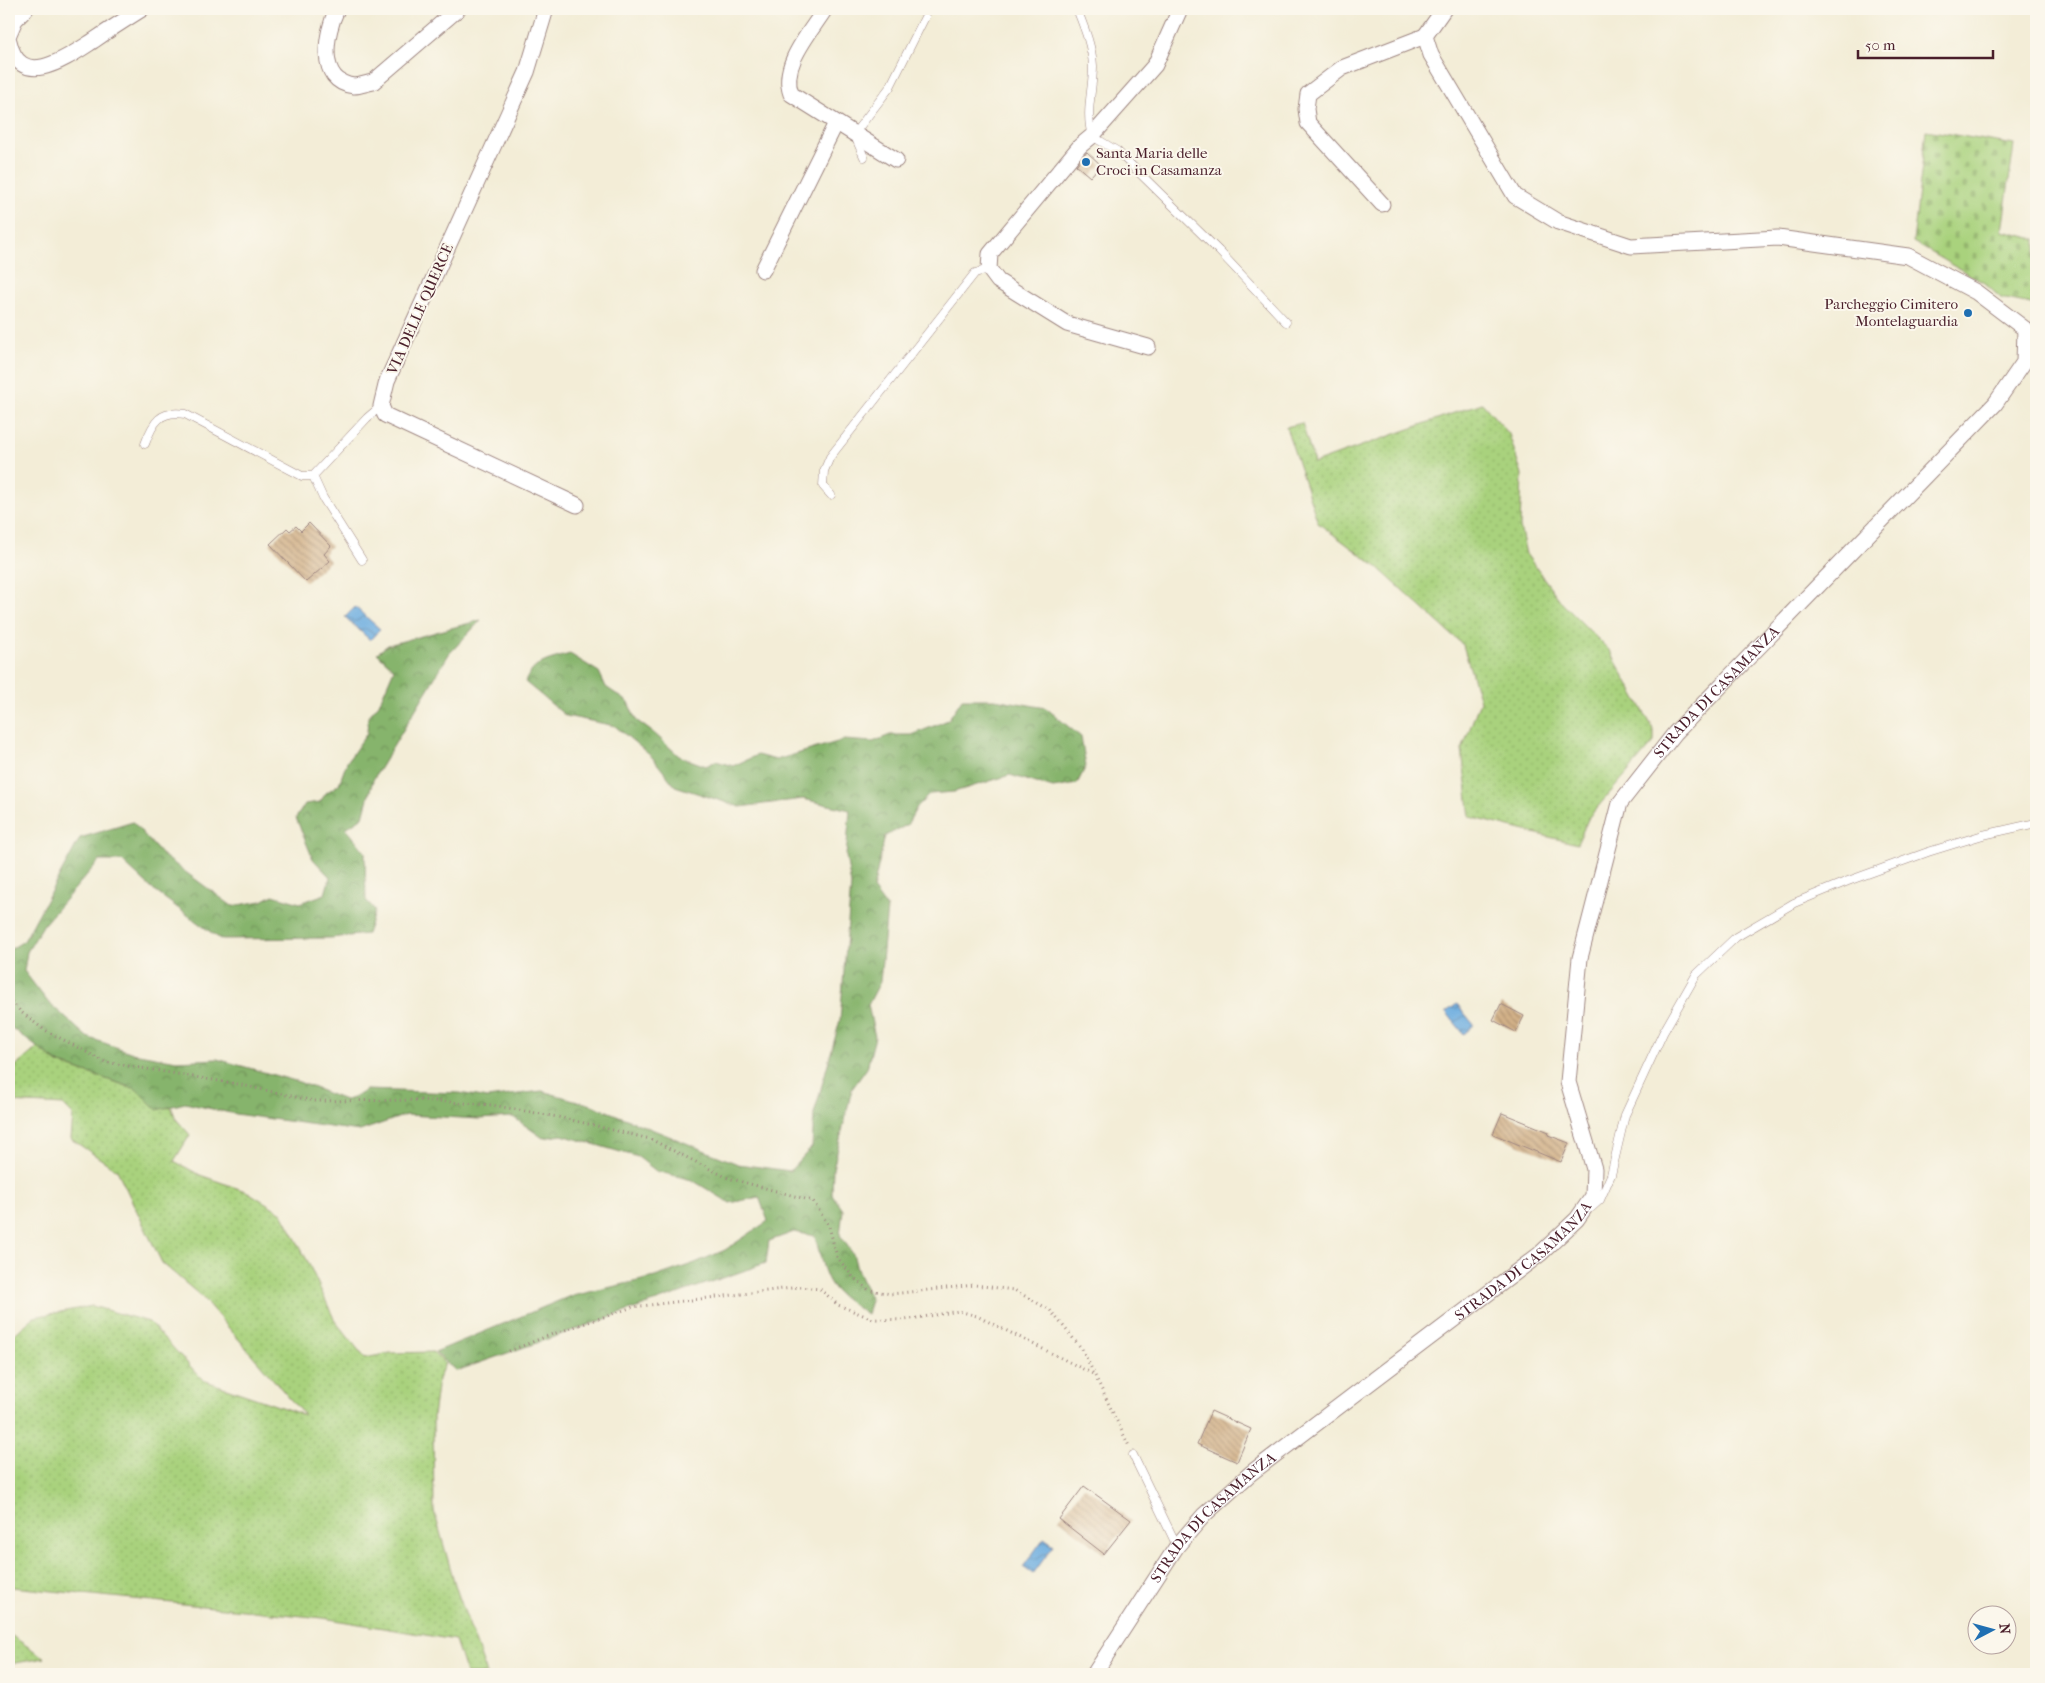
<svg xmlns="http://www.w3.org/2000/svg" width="2045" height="1683" font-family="'IM FELL French Canon',serif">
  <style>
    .grass { fill: url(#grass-dots); stroke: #7a7854 }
    .forest { fill: url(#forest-crowns); stroke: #686a4c }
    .cemetery { fill: url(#cemetery-stones); stroke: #7a7854 }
    .water { fill: url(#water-waves); stroke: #5a6685 }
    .building { fill: url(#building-back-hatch) }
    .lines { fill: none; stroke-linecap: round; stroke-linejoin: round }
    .lane-casing { stroke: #9e8681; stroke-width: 9 }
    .street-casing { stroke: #9e8681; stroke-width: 17 }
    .path { stroke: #9e8681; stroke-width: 3; stroke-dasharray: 1 4; stroke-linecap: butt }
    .lane { stroke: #fff; stroke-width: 8 }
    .street { stroke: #fff; stroke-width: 15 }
    .poi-dot { fill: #1f6fb2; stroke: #fbf7ec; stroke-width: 2 }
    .labels { text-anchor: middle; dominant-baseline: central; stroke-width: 4; stroke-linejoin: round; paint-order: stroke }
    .poi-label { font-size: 15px; fill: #4a1f2b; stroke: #fbf7ec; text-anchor: start }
    .street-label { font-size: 15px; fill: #4a1f2b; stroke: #fbf7ec }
  </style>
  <defs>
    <pattern id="grass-dots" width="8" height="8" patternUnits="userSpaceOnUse" patternTransform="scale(1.25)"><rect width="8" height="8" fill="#a9d27d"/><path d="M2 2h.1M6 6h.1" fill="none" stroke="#93b46c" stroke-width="1.8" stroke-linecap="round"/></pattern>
    <pattern id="forest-crowns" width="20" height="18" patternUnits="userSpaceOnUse" patternTransform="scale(1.25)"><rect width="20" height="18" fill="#86b46c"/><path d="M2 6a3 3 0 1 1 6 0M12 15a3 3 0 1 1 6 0" fill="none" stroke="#709259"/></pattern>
    <pattern id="cemetery-stones" width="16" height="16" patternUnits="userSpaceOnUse" patternTransform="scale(1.25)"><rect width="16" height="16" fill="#a9d27d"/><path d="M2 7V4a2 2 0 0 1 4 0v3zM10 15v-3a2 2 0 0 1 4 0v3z" fill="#93b46c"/></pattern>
    <pattern id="water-waves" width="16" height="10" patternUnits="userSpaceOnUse" patternTransform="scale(1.25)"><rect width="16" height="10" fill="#6bacdf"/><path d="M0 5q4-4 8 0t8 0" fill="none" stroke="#5a8bb5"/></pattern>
    <pattern id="building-back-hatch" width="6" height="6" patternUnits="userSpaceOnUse" patternTransform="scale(1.25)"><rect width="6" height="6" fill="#d2b188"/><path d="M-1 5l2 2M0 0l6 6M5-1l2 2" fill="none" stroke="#ac8f6f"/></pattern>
  </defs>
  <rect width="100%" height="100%" fill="#fbf7ec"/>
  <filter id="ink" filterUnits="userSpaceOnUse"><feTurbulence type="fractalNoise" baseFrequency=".02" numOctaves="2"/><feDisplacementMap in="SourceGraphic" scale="10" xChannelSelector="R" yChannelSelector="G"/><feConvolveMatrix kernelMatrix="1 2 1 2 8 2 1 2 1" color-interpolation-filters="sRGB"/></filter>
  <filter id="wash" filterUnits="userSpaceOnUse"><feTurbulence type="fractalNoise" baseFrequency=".0096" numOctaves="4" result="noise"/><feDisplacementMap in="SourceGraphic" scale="20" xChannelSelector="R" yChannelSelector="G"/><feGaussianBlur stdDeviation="1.12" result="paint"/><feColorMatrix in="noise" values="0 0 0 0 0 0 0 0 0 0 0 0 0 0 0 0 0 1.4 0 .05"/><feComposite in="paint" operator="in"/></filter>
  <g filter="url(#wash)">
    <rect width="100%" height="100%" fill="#f3edd7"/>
    <path class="grass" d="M 1482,403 L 1509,434 L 1522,475 L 1520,527 L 1526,554 L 1562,603 L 1610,651 L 1654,730 L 1654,742 L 1589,817 L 1577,844 L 1470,817 L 1462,750 L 1480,701 L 1463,645 L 1377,567 L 1318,523 L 1286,427 L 1302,423 L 1314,463 Z
      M 38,1047 L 58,1063 L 136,1089 L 157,1109 L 171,1106 L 176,1119 L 190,1135 L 174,1161 L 200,1175 L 248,1192 L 282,1213 L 308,1262 L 335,1321 L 365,1358 L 390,1353 L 433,1352 L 445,1363 L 438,1379 L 433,1417 L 434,1511 L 456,1588 L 487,1674 L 466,1674 L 455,1640 L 323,1618 L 12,1587 L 9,1590 L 9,1339 L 34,1317 L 92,1306 L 149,1322 L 203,1380 L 304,1415 L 202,1297 L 162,1263 L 117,1170 L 71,1139 L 73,1115 L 63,1105 L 9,1102 L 9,1072 Z
      M 9,1634 L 45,1658 L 9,1664 Z"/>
    <path class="forest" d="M 481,620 L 449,654 L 373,780 L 363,817 L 346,828 L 365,852 L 366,900 L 375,910 L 367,934 L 331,938 L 220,939 L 152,889 L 122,861 L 99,861 L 44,924 L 27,952 L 24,971 L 47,1001 L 87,1037 L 133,1053 L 177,1061 L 217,1059 L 299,1082 L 345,1100 L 353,1098 L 366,1090 L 460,1093 L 487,1098 L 542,1091 L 592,1105 L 738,1164 L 790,1171 L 812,1147 L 814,1114 L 840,1020 L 851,885 L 846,856 L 850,810 L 803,799 L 740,807 L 675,786 L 652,757 L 615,726 L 566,716 L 525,682 C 534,661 550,660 570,654 L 599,672 L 606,687 L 628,702 L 636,720 L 655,734 L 679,756 L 706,766 L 716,761 L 733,766 L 757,755 L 776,760 L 844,740 L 873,742 L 890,735 L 912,735 L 948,720 L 962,699 L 995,699 L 1046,708 L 1081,737 L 1086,766 L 1077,784 L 1053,788 L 1010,775 L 954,792 L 930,794 L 917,807 L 907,825 L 885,836 L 873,889 L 887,908 L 880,982 L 868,1005 L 875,1037 L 867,1068 L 852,1089 L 833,1169 L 832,1194 L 843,1210 L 840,1235 L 853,1254 L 858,1272 L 871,1300 L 867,1314 C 825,1288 827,1282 815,1236 L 794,1232 L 769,1241 L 766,1263 L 456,1371 L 435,1352 L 568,1297 L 655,1277 L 695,1263 L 725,1250 L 768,1221 L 759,1197 L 730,1203 L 692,1180 L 656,1171 L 638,1157 L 562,1135 L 543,1138 L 513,1117 L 479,1119 L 406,1115 L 360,1131 L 235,1114 L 185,1103 L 157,1110 L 136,1089 L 58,1063 L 9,1026 L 9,950 L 24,941 L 80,838 L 133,822 L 161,854 L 232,906 L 262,901 L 273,895 L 300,903 L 325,894 L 330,877 L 313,859 L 296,818 L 305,804 L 320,802 L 326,793 L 339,784 L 347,762 L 367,733 L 368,717 L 379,704 L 394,669 L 377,653 L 388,645 Z"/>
    <path class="cemetery" d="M 1926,130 L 2014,145 L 2002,231 L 2036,239 L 2036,305 L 2001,298 L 1984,283 L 1913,242 Z"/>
    <path class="water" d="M 355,607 L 380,629 L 370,640 L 345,617 Z
      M 1457,1004 L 1474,1025 L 1464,1034 L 1446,1012 Z
      M 1044,1538 L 1054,1545 L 1033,1574 L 1023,1567 Z"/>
    <g id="blocks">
      <path class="building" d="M 1087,152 L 1101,165 L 1090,177 L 1076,165 Z
        M 309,523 L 331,546 L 324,554 L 330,561 L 306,582 L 270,544 L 287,528 L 290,531 L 296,526 L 301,531 Z
        M 1501,1004 L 1524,1016 L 1516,1032 L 1493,1020 Z
        M 1502,1113 L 1549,1132 L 1548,1135 L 1569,1143 L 1561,1162 L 1493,1134 Z
        M 1211,1411 L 1251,1429 L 1237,1462 L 1197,1444 Z
        M 1084,1486 L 1131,1520 L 1104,1554 L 1059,1519 Z"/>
    </g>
  </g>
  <g filter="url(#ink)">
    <use href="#blocks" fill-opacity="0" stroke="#9e8681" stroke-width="1"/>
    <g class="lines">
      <g class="lane-casing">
        <path id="lane" d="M 1077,9 C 1084,27 1092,46 1093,66 C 1093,90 1085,112 1092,136 L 1117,151 L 1219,251 L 1286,322
          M 864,157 L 854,134 L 890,87 L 925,17
          M 145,444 C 153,422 160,410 185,414 L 302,476 L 313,476
          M 831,495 L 823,486 L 824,471 L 830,457 L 975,273 L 989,269
          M 362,560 L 323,498 L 313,476 L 367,418 L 381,406
          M 1591,1208 L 1600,1200 L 1611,1175 L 1625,1115 L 1663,1033 L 1696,975 L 1736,937 L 1794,903 L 1848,881 L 1928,852 L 1983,835 L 2036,823
          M 1133,1455 L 1177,1546"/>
      </g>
      <g class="street-casing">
        <g id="street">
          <path d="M 337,9 C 326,32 316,82 354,86 C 360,86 367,83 373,82 L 458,9"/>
          <path d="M 546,9 L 527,72 L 387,381 L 381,406 L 385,415 L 577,505"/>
          <path d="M 825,9 C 810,33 780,65 791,94 L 896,160"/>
          <path d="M 9,34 L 15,20 L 26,9"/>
          <path d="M 9,41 C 20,92 68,57 93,41 C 109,30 126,19 142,9"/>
          <path d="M 1382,204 L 1308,123 L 1306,109 L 1308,94 L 1342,68 L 1425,36"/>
          <path d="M 763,270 L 836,123"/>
          <path d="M 1148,347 L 1067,324 L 998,281 L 989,269 L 990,254 L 1080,146 L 1092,136 L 1155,65 L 1180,9"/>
          <path id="s1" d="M 1094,1674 L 1177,1546 L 1204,1515 L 1251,1473 L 1540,1254 L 1577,1219 L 1593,1196 L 1594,1169 L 1568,1082 L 1580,958 L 1620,803 L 1675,733 L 1995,404 L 2024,362 L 2025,329 L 1976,292 L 1908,256 L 1778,238 L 1631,246 L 1558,222 L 1515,196 L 1431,55 L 1425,36 L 1444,9"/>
        </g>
      </g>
      <path class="path" d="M 9,998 L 21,1012 L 43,1029 L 105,1062 L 237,1084 L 314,1101 L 421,1100 L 492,1105 L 563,1118 L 650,1139 L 728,1178 L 813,1201 L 829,1226 L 837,1257 L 853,1277 L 869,1290 L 891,1294 L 975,1285 L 1014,1290 L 1050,1310 L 1082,1349 L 1129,1446
        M 509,1351 L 550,1335 L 633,1307 L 800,1287 L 820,1289 L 838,1305 L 873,1319 L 905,1320 L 959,1311 L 977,1316 L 1095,1375"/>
      <use href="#lane" class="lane"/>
      <use href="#street" class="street"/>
    </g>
  </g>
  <g class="poi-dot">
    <circle cx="1086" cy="162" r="5"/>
    <circle cx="1968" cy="313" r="5"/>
  </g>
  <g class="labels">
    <g class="poi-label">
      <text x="1096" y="153">Santa Maria delle<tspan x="1096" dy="17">Croci in Casamanza</tspan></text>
      <text x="1958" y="304" text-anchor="end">Parcheggio Cimitero<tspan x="1958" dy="17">Montelaguardia</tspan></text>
    </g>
    <g class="street-label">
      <text transform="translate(420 309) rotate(-66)">VIA DELLE QUERCE</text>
      <text stroke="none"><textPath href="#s1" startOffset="1248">STRADA DI CASAMANZA</textPath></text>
      <text stroke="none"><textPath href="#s1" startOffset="602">STRADA DI CASAMANZA</textPath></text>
      <text stroke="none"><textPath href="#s1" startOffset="198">STRADA DI CASAMANZA</textPath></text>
    </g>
  </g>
  <rect width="2045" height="1683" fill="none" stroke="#fbf7ec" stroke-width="30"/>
  <g transform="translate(1992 1630) rotate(84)"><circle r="24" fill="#fbf7ec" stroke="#b4a19f"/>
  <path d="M0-4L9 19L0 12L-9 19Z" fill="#1f6fb2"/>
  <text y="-8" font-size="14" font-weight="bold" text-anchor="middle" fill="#4a1f2b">N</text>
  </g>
  <path d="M1858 50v8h135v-8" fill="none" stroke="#4a1f2b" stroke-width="2.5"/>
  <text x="1865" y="50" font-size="15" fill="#4a1f2b" stroke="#fbf7ec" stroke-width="4" paint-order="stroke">50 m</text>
</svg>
